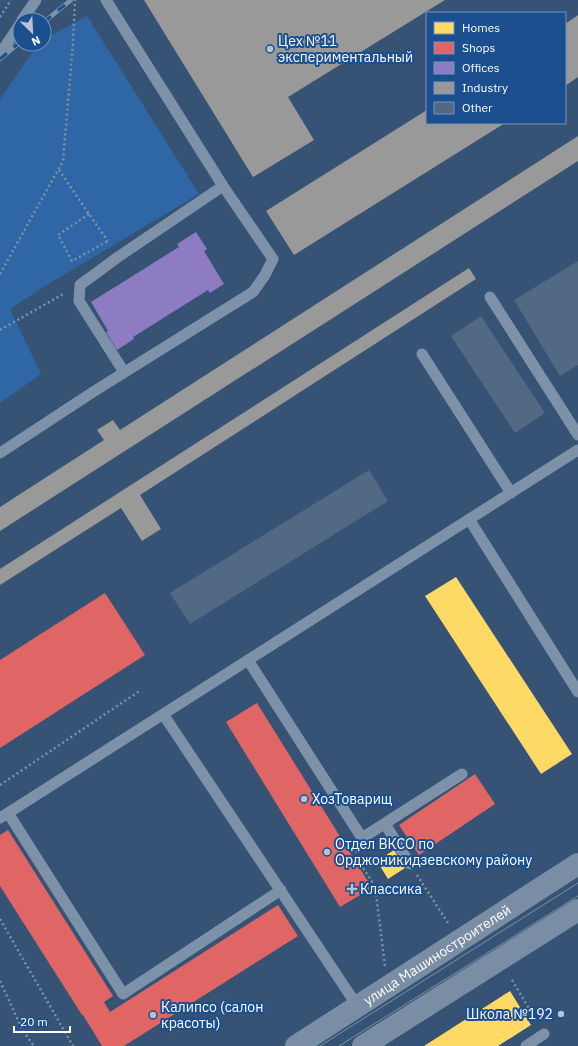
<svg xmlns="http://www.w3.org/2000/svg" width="578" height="1046" font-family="'IBM Plex Sans',sans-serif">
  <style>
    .green { fill: #2f66a5 }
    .homes { fill: #ffd966 }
    .shops { fill: #e06666 }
    .offices { fill: #8e7cc3 }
    .industry { fill: #999 }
    .building { fill: #526984 }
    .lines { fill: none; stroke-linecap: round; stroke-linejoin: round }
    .path { stroke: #7d92a8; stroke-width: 2.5; stroke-dasharray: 2 3; stroke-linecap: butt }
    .service { stroke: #7d92a8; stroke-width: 11 }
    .secondary { stroke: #798da4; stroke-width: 22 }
    .tram { stroke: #7e92a7; stroke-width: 1 }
    .rail-casing { stroke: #7e92a7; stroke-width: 4.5 }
    .rail { stroke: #1b4f8f; stroke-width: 3; stroke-dasharray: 9; stroke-linecap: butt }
    .poi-dot { fill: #b9c2ce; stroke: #1b4f8f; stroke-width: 1.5 }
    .labels { text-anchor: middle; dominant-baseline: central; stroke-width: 4; stroke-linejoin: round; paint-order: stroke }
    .poi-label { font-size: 14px; fill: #fff; stroke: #1b4f8f; text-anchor: start }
    .street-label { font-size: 14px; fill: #fff; stroke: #1b4f8f }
  </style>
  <rect width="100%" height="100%" fill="#365274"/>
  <path class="green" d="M 87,16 L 199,194 L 42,288 L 10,309 L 41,374 L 0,403 L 0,99 L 38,44 L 44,44 L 44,39 Z"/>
  <path class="homes" d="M 456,577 L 572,754 L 541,774 L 425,596 Z
    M 394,850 L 405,868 L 388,879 L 377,861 Z
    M 510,991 L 531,1025 L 498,1046 L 424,1046 Z"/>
  <path class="shops" d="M 105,593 L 145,655 L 0,748 L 0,660 Z
    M 257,703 L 372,888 L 340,907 L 226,722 Z
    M 475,774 L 495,804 L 419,855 L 399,825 Z
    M 8,830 L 113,996 L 104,1002 L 110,1012 L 278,905 L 298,936 L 124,1046 L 102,1046 L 83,1015 L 82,1015 L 0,886 L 0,835 Z"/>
  <path class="offices" d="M 196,232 L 207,249 L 204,251 L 224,284 L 210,293 L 208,290 L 133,337 L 134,339 L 117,350 L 106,332 L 108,331 L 91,302 L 179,247 L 177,244 Z"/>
  <path class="industry" d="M 144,0 L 445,0 L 288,97 L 314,140 L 253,177 Z
    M 578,15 L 578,77 L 565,86 L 565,24 Z
    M 427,110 L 427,123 L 505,123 L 294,255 L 266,211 Z
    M 578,136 L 578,161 L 0,531 L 0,507 L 104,440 L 97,430 L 113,420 L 120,430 Z
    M 469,268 L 476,279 L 140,495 L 161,529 L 142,541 L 121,508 L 0,585 L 0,569 Z"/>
  <path class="building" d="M 578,261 L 578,365 L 560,376 L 514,300 Z
    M 481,316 L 545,413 L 515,433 L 451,336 Z
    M 369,470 L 388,501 L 190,624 L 170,593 Z"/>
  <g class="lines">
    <path class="path" d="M 0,17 L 11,0
      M 59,170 L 89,214 L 108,241
      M 89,214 L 58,235 L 72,261 L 108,241
      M 0,274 L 63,161 L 73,43 L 75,0
      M 0,330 L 65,293
      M 0,785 L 141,690
      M 357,851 L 355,856 L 375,886 L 385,966
      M 417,875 L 448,923
      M 0,919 L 73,1046
      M 512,980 L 537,1022
      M 0,981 L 23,1031 L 34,1046"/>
    <path class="service" d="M 22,20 L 36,0
      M 0,54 L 20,24
      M 490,297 L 578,435
      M 422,354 L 511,493
      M 124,372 L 79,301 L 80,285 L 118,257 L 223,186
      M 0,453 L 93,392 L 253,292 L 265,275 L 273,259 L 223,186 L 106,0
      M 469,519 L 578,692
      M 248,660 L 362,838 L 462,774
      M 163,714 L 358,1007
      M 8,813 L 123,994 L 281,890
      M 0,818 L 578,450
      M 385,824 L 410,864
      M 526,1046 L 544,1034"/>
    <g class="secondary">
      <path id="s1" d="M 296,1046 L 578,864"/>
      <path d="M 363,1046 L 578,910"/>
    </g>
    <path class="tram" d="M 320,1046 L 578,883
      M 339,1046 L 578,896"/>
    <g class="rail-casing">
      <path id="rail" d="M 44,22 L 71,0
        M 0,59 L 20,42"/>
    </g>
    <use href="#rail" class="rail"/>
  </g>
  <g class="poi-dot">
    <circle cx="270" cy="49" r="4"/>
    <circle cx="304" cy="799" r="4"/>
    <circle cx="327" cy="852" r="4"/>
    <path d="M350 883h4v4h4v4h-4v4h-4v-4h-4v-4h4z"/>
    <circle cx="561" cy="1014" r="4"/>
    <circle cx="153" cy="1015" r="4"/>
  </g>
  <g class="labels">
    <g class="poi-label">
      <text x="278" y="41">Цех №11<tspan x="278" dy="16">экспериментальный</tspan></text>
      <text x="312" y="799">ХозТоварищ</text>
      <text x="335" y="844">Отдел ВКСО по<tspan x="335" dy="16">Орджоникидзевскому району</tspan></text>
      <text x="360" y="889">Классика</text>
      <text x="161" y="1007">Калипсо (салон<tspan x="161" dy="16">красоты)</tspan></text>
      <text x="553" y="1014" text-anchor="end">Школа №192</text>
    </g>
    <g class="street-label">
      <text stroke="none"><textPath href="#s1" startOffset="168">улица Машиностроителей</textPath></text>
    </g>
  </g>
  <rect x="426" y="12" width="140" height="112" fill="#1b4f8f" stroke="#7695bc"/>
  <rect x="434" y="22" width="20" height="12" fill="#ffd966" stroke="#7695bc"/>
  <text x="462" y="32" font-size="12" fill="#ffffff">Homes</text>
  <rect x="434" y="42" width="20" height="12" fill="#e06666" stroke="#7695bc"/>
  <text x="462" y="52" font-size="12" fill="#ffffff">Shops</text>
  <rect x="434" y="62" width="20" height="12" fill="#8e7cc3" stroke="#7695bc"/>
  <text x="462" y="72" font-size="12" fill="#ffffff">Offices</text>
  <rect x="434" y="82" width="20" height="12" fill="#999999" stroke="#7695bc"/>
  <text x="462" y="92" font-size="12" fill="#ffffff">Industry</text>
  <rect x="434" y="102" width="20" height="12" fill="#526984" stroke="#7695bc"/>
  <text x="462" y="112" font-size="12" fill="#ffffff">Other</text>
  <g transform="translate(32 32) rotate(156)"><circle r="19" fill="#1b4f8f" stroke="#7695bc"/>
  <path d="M0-3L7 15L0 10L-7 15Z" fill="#b9c2ce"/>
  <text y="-6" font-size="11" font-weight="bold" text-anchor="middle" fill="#ffffff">N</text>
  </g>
  <path d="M14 1026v6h56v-6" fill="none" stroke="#ffffff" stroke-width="2"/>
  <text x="20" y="1026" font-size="12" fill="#ffffff" stroke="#1b4f8f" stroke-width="3" paint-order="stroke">20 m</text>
</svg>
